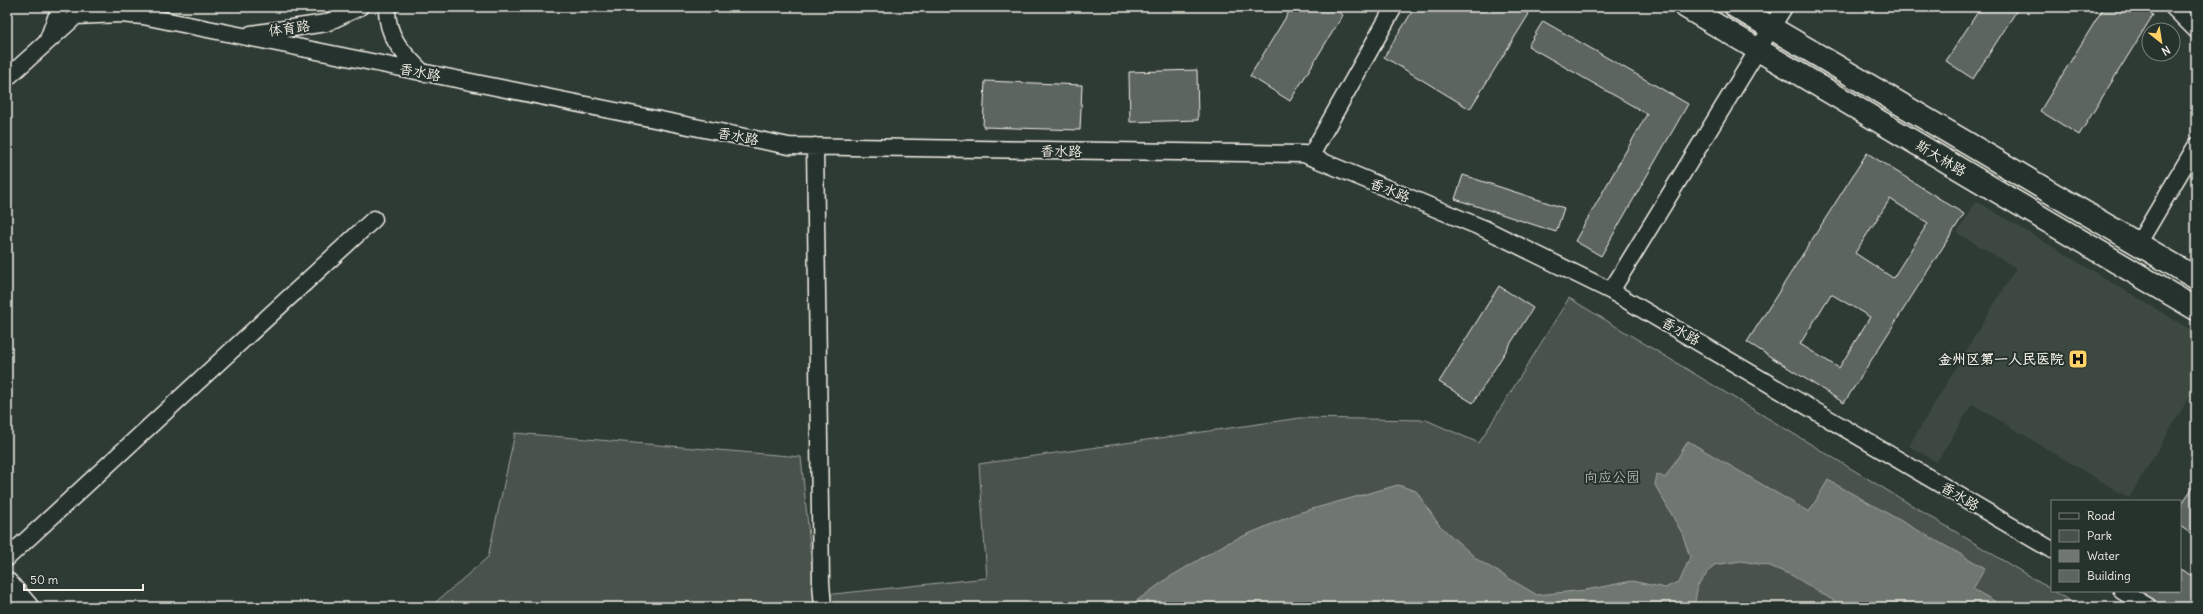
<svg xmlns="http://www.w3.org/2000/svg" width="2203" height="614" font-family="Delius,'LXGW WenKai TC',sans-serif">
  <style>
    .built { fill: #3c4841 }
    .green { fill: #48524c; stroke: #9ea29a }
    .water { fill: #6f7770; stroke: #a4a8a0 }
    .building { fill: #5c655e; stroke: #f4f1e8; fill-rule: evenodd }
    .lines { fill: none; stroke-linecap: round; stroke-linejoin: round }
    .street-casing { stroke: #f4f1e8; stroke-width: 19 }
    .primary-casing { stroke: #f4f1e8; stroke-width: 25 }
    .highway-casing { stroke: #f4f1e8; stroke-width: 25 }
    .street { stroke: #26332d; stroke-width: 16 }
    .primary { stroke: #26332d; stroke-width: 22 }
    .highway { stroke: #26332d; stroke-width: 22 }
    .labels { text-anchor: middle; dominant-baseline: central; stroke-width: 4; stroke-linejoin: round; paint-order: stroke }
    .street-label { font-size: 14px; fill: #f4f1e8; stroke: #26332d }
    .poi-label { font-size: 14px; font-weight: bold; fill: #f4f1e8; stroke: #26332d; text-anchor: end }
    .park-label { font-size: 14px; fill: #b8b9b1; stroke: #26332d }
  </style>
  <rect width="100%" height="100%" fill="#2e3b34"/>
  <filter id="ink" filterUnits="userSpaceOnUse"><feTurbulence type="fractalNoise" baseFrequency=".025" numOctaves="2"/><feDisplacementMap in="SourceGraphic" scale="8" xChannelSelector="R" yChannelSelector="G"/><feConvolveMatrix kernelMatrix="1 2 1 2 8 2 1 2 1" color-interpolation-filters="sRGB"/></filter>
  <g filter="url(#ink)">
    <path class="built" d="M 1976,201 L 2196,333 L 2196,386 L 2129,498 L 1972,404 L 1937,462 L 1909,446 L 2016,268 L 1957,233 Z"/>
    <path class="green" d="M 1569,298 L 2080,607 L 430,607 L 488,557 L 515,433 L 801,457 L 815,596 L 987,578 L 979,464 L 1300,418 L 1426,420 L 1479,443 Z"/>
    <path class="water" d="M 1688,441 L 1809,512 L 1828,480 L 1985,568 L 1973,589 L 2005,607 L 1844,607 L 1793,576 L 1770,566 L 1741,561 L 1714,565 L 1698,585 L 1694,607 L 1128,607 L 1168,578 L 1227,543 L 1298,513 L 1398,485 L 1416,491 L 1439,525 L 1478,560 L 1537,595 L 1586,590 L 1632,581 L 1665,588 L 1680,581 L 1690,557 L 1682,533 L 1655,485 L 1657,474 L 1665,478 Z"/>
    <path class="building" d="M 1292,7 L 1331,7 L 1343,15 L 1290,101 L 1250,76 Z
      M 1415,7 L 1516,7 L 1529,14 L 1470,109 L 1384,57 Z
      M 1981,7 L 2019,7 L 1973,79 L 1946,61 Z
      M 2104,7 L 2139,7 L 2153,15 L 2079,135 L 2040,111 Z
      M 1543,21 L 1688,104 L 1601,256 L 1575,241 L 1647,114 L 1528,46 Z
      M 1197,70 L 1198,120 L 1130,122 L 1129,72 Z
      M 985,81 L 1082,85 L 1080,130 L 983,127 Z
      M 1867,153 L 1964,214 L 1844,403 L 1747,342 ZM 1890,199 L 1928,223 L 1893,278 L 1855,253 ZM 1831,294 L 1870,317 L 1839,368 L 1800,344 Z
      M 1463,175 L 1564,208 L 1556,232 L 1455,199 Z
      M 1499,286 L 1533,308 L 1473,403 L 1439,382 Z
      M 2196,483 L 2196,537 L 2180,526 L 2180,506 Z
      M 2180,569 L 2196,578 L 2196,607 L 2165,607 L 2138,591 L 2180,591 Z"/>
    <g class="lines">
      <g class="street-casing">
        <path id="street" d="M 387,7 C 386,37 403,53 423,73
          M 2173,7 L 2196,30
          M 251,34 L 326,23 L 360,7
          M 48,39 L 60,7
          M 7,78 L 76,16 L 120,14 L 143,16 L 789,146 L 1304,154 L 1485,229 L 1611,291 L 2052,550
          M 815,146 L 821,583 L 823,607
          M 1310,157 L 1394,7
          M 2138,244 L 2196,146
          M 1611,291 L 1784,7
          M 7,558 L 374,219
          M 2122,591 L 2149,607"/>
      </g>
      <g class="primary-casing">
        <path id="primary" d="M 1686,7 L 2196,309
          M 1736,7 L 2196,278"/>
      </g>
      <g class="highway-casing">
        <path id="highway" d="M 7,584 L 27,607"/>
      </g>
      <use href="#street" class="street"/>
      <use href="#primary" class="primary"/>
      <use href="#highway" class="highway"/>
    </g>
  </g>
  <defs>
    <g id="hospital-square" transform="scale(1)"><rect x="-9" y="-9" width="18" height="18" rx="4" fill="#ffd166" stroke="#26332d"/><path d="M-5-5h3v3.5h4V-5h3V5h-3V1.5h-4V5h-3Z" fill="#111"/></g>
  </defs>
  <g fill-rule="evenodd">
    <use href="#hospital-square" x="2078" y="359"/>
  </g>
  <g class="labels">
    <g class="street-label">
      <text transform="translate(289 28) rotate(-8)">体育路</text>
      <text transform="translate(420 72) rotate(11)">香水路</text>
      <text transform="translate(738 136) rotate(11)">香水路</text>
      <text transform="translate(1061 151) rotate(1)">香水路</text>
      <text transform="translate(1941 158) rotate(31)">斯大林路</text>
      <text transform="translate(1390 190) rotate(22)">香水路</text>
      <text transform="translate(1681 331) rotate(30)">香水路</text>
      <text transform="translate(1960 496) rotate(31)">香水路</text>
    </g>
    <g class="poi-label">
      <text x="2064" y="359">金州区第一人民医院</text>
    </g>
    <g class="park-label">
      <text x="1612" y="477">向应公园</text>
    </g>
  </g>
  <rect width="2203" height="614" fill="none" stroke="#26332d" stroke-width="24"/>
  <rect x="12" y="12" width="2179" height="590" fill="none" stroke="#f4f1e8" stroke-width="1.5" filter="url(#ink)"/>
  <rect x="2051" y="500" width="130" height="92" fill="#26332d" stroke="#787f78"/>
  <rect x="2059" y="513" width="20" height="6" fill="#26332d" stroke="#787f78"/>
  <text x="2087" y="520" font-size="12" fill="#f4f1e8">Road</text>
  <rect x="2059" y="530" width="20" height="12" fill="#48524c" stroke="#787f78"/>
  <text x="2087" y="540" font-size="12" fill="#f4f1e8">Park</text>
  <rect x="2059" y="550" width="20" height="12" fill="#6f7770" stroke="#787f78"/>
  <text x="2087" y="560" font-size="12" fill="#f4f1e8">Water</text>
  <rect x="2059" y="570" width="20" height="12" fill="#5c655e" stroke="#787f78"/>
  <text x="2087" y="580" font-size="12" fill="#f4f1e8">Building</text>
  <g transform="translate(2161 42) rotate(150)"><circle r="19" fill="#26332d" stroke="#787f78"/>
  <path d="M0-3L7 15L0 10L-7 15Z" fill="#ffd166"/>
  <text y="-6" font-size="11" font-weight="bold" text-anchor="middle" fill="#f4f1e8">N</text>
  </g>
  <path d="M24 584v6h119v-6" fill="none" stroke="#f4f1e8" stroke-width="2"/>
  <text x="30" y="584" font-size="12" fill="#f4f1e8" stroke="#26332d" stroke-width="3" paint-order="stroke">50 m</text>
</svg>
